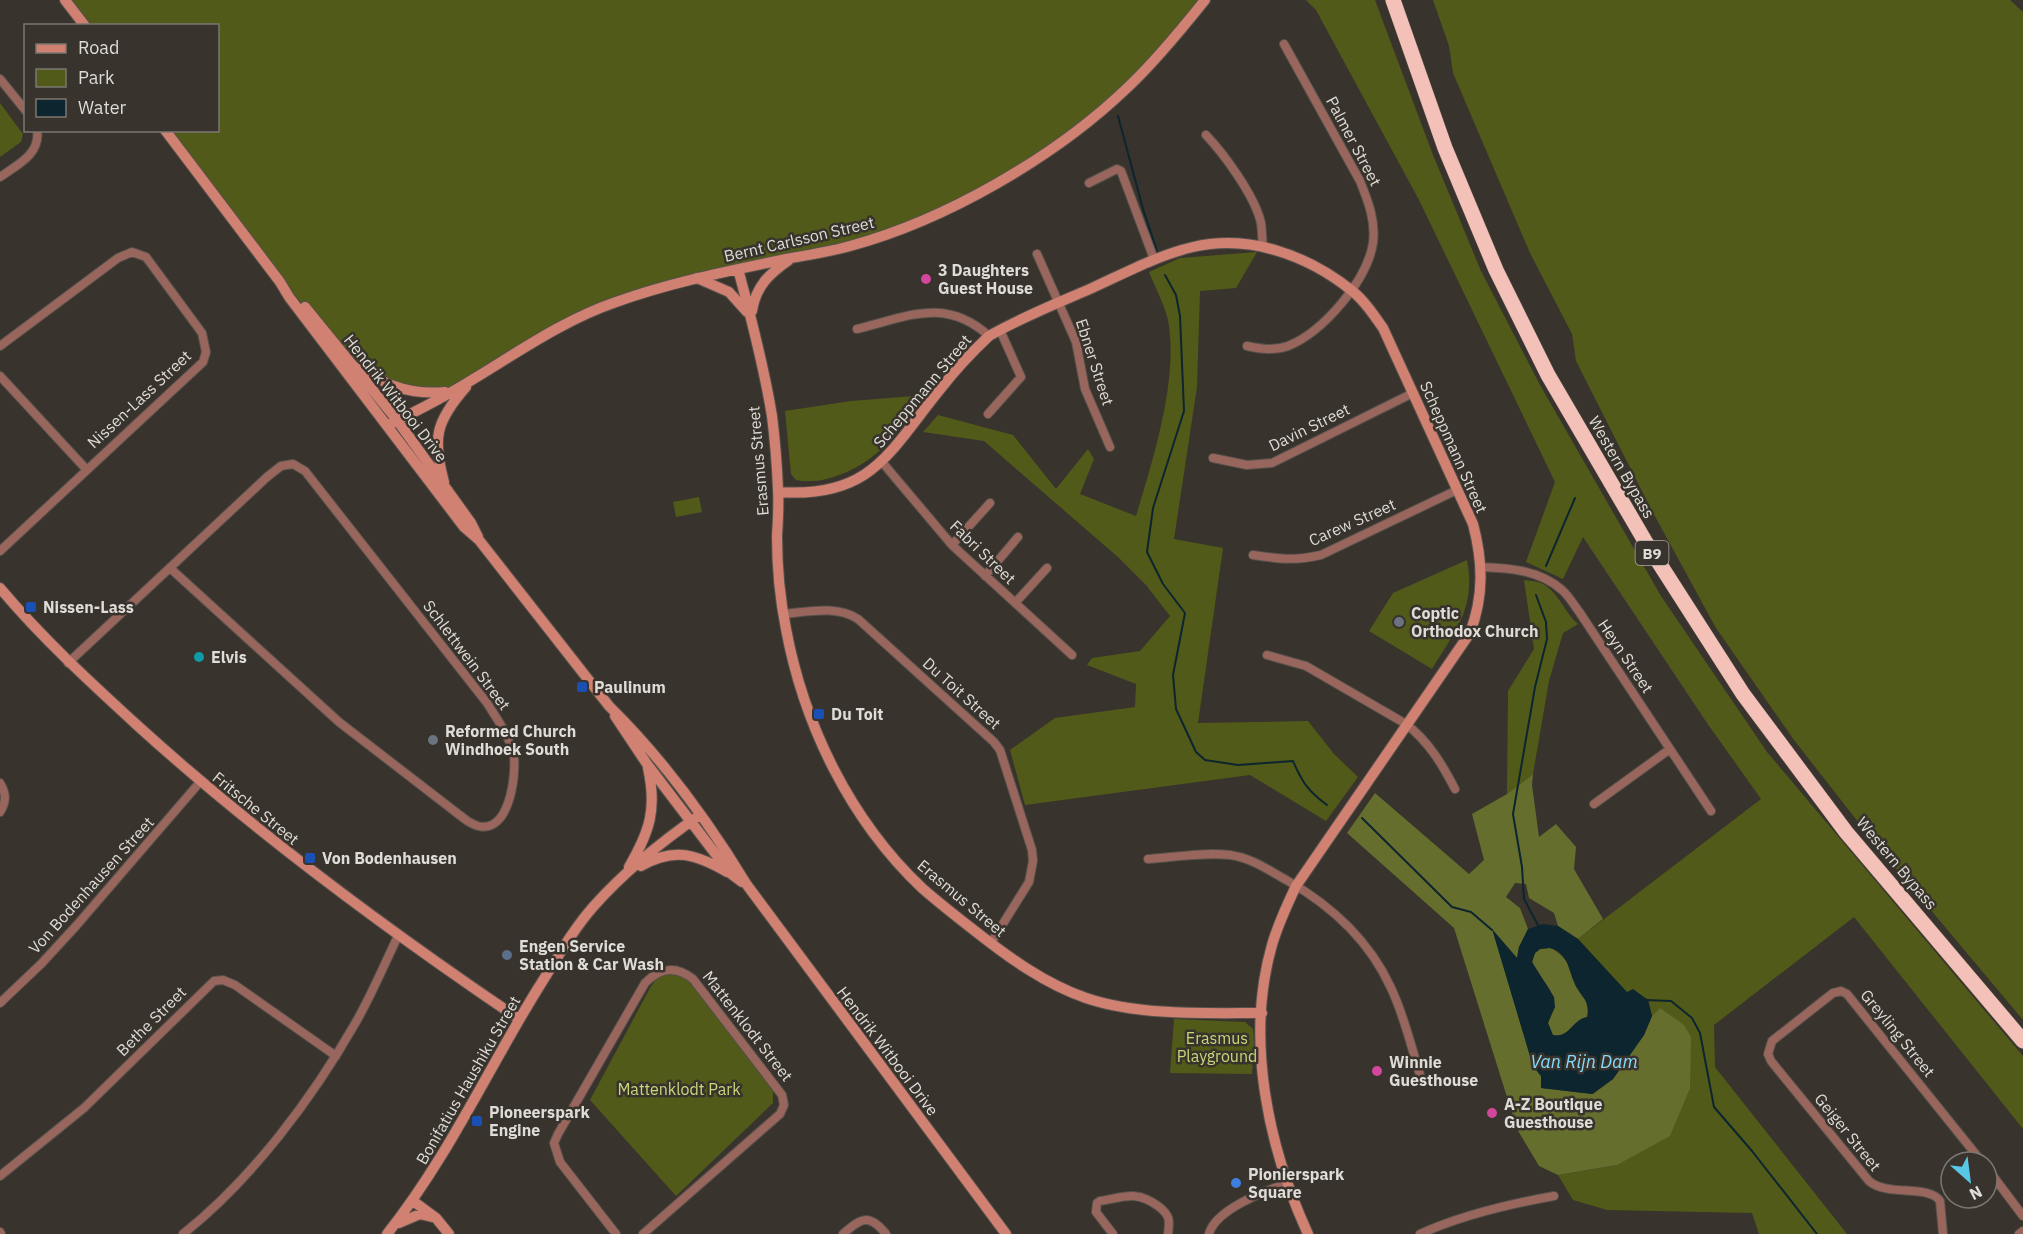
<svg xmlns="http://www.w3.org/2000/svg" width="2023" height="1234" font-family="'IBM Plex Sans',sans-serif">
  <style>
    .green { fill: #525a19 }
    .forest { fill: #666e2d }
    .water { fill: #0c252e; fill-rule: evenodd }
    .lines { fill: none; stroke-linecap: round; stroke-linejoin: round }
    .stream { stroke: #0c252e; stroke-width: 2 }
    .street-casing { stroke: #56514b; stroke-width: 10 }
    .secondary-casing { stroke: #56514b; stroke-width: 12 }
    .highway-casing { stroke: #56514b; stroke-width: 16 }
    .street { stroke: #98665c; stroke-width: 8 }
    .secondary { stroke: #d08172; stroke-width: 10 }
    .highway { stroke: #f3c1b7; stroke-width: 15 }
    .hotel-dot { fill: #d1479c; stroke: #38332c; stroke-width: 2 }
    .transit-dot { fill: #1a4fb4; stroke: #38332c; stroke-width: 2 }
    .worship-dot { fill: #6b7280; stroke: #38332c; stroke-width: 2 }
    .culture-dot { fill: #0f9aa8; stroke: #38332c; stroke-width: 2 }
    .service-dot { fill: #5c6f8a; stroke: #38332c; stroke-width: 2 }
    .shop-dot { fill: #3f7fe0; stroke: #38332c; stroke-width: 2 }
    .labels { text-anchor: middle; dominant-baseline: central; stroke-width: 5; stroke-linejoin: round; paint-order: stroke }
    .shield { fill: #38332c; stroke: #ada9a4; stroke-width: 1.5 }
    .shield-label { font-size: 15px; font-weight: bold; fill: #dfdcd7 }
    .street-label { font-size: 16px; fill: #dfdcd7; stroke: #38332c }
    .poi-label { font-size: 16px; font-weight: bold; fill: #dfdcd7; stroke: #38332c; text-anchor: start }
    .park-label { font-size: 16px; fill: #c9d679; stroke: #38332c }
    .water-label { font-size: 18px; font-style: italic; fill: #85dbfc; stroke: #38332c }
  </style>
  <rect width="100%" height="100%" fill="#38332c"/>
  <path class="green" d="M 65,0 L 1205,0 L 1128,88 L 1042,155 L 894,232 L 616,302 L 451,391 L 386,384 L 343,353 L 293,293 L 280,282 L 165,131 L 218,130 L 218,26 L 85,25 Z
    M 1306,0 L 1375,0 L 1433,155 L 1481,271 L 1540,385 L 1661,596 L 1767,752 L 2023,1056 L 2023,1129 L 1854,917 L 1714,1025 L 1715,1067 L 1847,1234 L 1759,1234 L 1752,1213 L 1607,1210 L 1573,1200 L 1558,1175 L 1617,1165 L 1660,1008 L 1652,1016 L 1648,999 L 1627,993 L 1578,939 L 1761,799 L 1707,723 L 1583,537 L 1563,579 L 1526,562 L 1555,482 L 1419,200 L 1316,10 Z
    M 1433,0 L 2010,0 L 2023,12 L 2023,1020 L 1873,841 L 1794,740 L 1716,628 L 1651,509 L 1576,361 L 1572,334 L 1530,253 L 1453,73 L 1449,46 Z
    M 0,103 L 23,134 L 21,142 L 0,157 Z
    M 1257,252 L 1236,288 L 1200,291 L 1197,387 L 1174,539 L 1223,548 L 1198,723 L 1308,721 L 1334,754 L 1358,777 L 1326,821 L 1250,775 L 1025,805 L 1010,750 L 1055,718 L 1135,707 L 1136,684 L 1087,665 L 1092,658 L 1140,651 L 1170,616 L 1146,585 L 1119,558 L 984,441 L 923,432 L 938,415 L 1013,435 L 1056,489 L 1088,449 L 1094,459 L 1080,494 L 1136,516 C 1153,460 1179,378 1168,320 C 1164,304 1155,287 1149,272 L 1180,258 Z
    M 914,396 L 920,401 C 907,417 893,439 878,452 C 858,470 823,486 796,480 L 791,474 L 785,411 L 851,401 Z
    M 699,497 L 702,512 L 676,517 L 673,502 Z
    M 1467,560 C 1476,607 1456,630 1432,669 L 1369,631 L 1393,593 Z
    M 1524,580 C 1530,581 1538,581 1543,584 C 1559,593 1565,613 1578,624 L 1563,633 L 1549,681 L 1533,774 L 1507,794 L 1508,691 L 1534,649 Z
    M 662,970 L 682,975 L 688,980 L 773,1091 L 773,1103 L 676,1196 L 590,1100 L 650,988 Z
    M 1174,1019 L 1245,1022 L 1253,1029 L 1254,1042 L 1252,1074 L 1170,1073 Z"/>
  <path class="forest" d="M 1533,774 L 1532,785 L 1539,837 L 1556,824 L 1576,847 L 1574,869 L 1603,919 L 1578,939 L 1558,926 L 1554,913 L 1529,898 L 1526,884 L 1515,883 L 1506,897 L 1520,908 L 1528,929 L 1519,947 L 1517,958 L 1493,931 L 1533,1066 L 1541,1076 L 1542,1088 L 1593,1094 L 1613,1079 L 1644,1035 L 1652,1016 L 1660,1008 L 1684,1025 L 1691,1037 L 1690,1088 L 1670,1136 L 1617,1165 L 1558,1175 L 1539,1166 L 1517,1129 L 1454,928 L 1347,833 L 1375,793 L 1469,874 L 1484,860 L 1472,814 L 1507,794 Z
    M 1550,948 C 1568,953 1592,1000 1587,1017 C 1572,1020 1571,1037 1553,1036 L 1548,1023 C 1561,988 1546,991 1532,962 L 1535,953 L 1540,949 Z"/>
  <path class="water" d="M 1543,924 L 1558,926 L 1578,939 L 1627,992 L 1633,989 L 1648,1000 L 1652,1016 L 1644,1035 L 1613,1079 L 1592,1094 L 1541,1088 L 1541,1076 L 1533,1066 L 1492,929 L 1517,958 L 1519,947 L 1528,929 ZM 1550,948 C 1568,953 1568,968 1574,982 C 1579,996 1592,1001 1587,1017 C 1572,1020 1570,1038 1553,1035 L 1548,1023 L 1555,1007 L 1554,997 L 1532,962 L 1535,953 L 1540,949 Z"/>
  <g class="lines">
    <path class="stream" d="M 1118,116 L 1143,209 L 1157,251
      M 1165,275 L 1176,295 L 1180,316 L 1184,411 L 1153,508 L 1147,552 L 1163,584 L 1185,613 L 1173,675 L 1176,709 L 1196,752 L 1205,760 L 1238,765 L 1293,761 C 1302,782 1308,791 1327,805
      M 1546,566 L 1575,498
      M 1536,595 L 1546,622 L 1547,639 L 1535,687 L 1513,814 L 1522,867 L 1524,899 L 1539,927
      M 1362,818 L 1452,907 L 1471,912 L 1492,930
      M 1646,1000 L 1671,1001 L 1692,1018 L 1700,1033 L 1714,1107 L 1752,1151 L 1817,1234"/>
    <g class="street-casing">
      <path id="street" d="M 0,79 L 26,111
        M 1206,135 C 1224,154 1255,196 1261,223 C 1262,230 1262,238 1263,246
        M 0,177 C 17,165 41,154 37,130
        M 1089,183 L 1117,169 L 1121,171 L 1154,259
        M 1037,254 L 1076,342 L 1085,389 L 1110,447
        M 857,329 C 907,317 945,296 989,336
        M 0,346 L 118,258 L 132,252 L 146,257 L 202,333 L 206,352 L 203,362 L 0,551
        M 1247,346 C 1261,349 1274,351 1288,346 C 1323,332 1367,281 1373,243 C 1376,221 1368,201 1360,181 L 1284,44
        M 0,376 L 86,469
        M 988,414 L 1021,377 L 1000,330
        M 1213,458 L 1247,465 L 1272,463 L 1413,393
        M 882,462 L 952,545 L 1072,655
        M 952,545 L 990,503
        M 1253,555 C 1279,559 1295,561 1321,555 L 1457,490
        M 1481,567 C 1509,568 1540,570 1562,590 C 1569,596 1574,605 1580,613 L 1711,811
        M 985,576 L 1018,537
        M 1015,603 L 1047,568
        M 783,614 C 808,612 836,605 858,619 L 994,742 L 1000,750 L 1032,850 L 1033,861 L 1029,882 L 991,943
        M 1267,655 L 1306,666 L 1406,724 C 1429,742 1442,764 1455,789
        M 68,663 L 267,477 L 281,466 L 293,464 L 305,471 L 487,703 C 497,719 511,738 514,757 C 516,777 509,834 478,826 C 474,825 469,822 466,820 L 339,722 L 170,568
        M 0,783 C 6,793 7,801 0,812
        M 1594,804 L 1670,749
        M 1148,859 C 1175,857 1204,852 1230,855 C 1252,858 1270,871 1288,881 C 1332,906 1370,942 1391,988 C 1404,1015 1411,1046 1420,1075
        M 0,1003 L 41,964 L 76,926 L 200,782
        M 1987,1168 L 2023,1216
        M 0,1176 L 84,1108 L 214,981 L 223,980 L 235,985 L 336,1056
        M 0,1232 L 1,1234
        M 183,1234 C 252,1179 312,1099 356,1022 C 372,994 384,965 398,936
        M 616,1234 L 560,1162 L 554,1143 L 558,1134 L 645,983 C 660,968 675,965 693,979 L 782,1095 L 784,1105 L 780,1114 L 643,1234
        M 843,1234 C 861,1218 869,1213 886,1234
        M 1113,1234 L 1096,1212 L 1097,1203 L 1100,1201 C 1125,1197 1136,1190 1158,1206 C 1170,1215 1170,1220 1168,1234
        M 1209,1234 C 1215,1210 1264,1191 1286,1184
        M 1420,1234 C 1462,1215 1509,1204 1554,1196
        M 1943,1234 L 1940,1201 C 1929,1184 1887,1197 1869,1181 L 1771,1061 L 1768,1054 L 1772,1041 L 1833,993 L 1841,991 L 1847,994 L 1982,1162
        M 2019,1234 L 2023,1231"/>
    </g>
    <g class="secondary-casing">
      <path id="secondary" d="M 65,0 L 85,26
        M 165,130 L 280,282 L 289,297 L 464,527 L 479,540 L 609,706 C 662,758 708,821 747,885 L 1006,1234
        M 738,269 C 751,317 764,367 772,416 C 775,440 777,465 778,489 C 779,505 778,520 777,536 C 777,567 780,599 786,629 C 804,725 850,820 922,888 C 939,903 957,917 975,931 C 1008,957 1045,984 1086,998 C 1139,1016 1206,1013 1262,1013
        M 697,278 L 729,292 L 747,312
        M 305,307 L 397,420 L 471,523 L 478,537
        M 752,311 C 756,286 769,274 789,260
        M 360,366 C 385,387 412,395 445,392
        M 388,425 C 417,411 448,395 475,378 C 521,350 566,319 616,302 C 671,282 729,271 786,259 C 807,255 829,252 850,246 C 946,220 1055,157 1127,88 C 1155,62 1181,30 1205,0
        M 444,482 C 432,438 436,421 466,387
        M 778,492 C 873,499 890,450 942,387 C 956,369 972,352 989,336 C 1022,317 1058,303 1092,288 C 1125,273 1158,255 1193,247 C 1249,234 1307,255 1351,290 C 1364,300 1374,315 1383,328 L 1473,524 C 1483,562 1484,596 1470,633 L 1296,886 C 1287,905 1278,924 1272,945 C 1245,1039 1268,1147 1308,1234
        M 0,588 C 42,638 90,682 138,726 C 257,834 386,929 519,1019
        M 615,716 L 647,764 L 730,873 L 742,882
        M 641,866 C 674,847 696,854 727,872
        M 629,867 C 650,831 657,809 648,768
        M 413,1201 L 436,1218 L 449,1234
        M 399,1223 L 420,1214 L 432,1217
        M 387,1234 C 447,1159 487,1071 537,990 C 555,962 571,932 593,907 C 624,872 661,842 700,815"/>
    </g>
    <g class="highway-casing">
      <path id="highway" d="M 1393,0 L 1445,148 L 1496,270 L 1548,375 L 1645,541 L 1743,694 L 1846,832 L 2023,1041"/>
    </g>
    <use href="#street" class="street"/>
    <use href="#secondary" class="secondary"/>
    <use href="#highway" class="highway"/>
  </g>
  <g class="hotel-dot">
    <circle cx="926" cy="279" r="6"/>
    <circle cx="1377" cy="1071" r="6"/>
    <circle cx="1492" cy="1113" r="6"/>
  </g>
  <g class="transit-dot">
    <rect x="25" y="601" width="12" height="12" rx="3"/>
    <rect x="576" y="681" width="12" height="12" rx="3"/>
    <rect x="813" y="708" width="12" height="12" rx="3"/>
    <rect x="304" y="852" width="12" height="12" rx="3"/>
    <rect x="471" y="1115" width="12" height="12" rx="3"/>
  </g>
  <g class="worship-dot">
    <circle cx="1399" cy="622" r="6"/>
    <circle cx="433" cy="740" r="6"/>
  </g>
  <circle class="culture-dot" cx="199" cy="657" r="6"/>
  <circle class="service-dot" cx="507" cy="955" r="6"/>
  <circle class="shop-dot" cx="1236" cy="1183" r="6"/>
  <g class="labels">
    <rect class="shield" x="1635.5" y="541" width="33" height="24" rx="4.5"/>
    <g class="shield-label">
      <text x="1652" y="553">B9</text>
    </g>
    <g class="street-label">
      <text transform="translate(1354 141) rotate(62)">Palmer Street</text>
      <text transform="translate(799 239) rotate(-13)">Bernt Carlsson Street</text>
      <text transform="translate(1095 362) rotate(72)">Ebner Street</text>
      <text transform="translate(922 391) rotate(-50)">Scheppmann Street</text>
      <text transform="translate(396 398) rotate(52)">Hendrik Witbooi Drive</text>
      <text transform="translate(139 399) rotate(-43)">Nissen-Lass Street</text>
      <text transform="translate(1309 427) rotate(-26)">Davin Street</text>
      <text transform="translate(1454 447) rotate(66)">Scheppmann Street</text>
      <text transform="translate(758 461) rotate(-95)">Erasmus Street</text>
      <text transform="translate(1622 467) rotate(60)">Western Bypass</text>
      <text transform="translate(1352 522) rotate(-24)">Carew Street</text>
      <text transform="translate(983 552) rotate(44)">Fabri Street</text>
      <text transform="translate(467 655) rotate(53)">Schlettwein Street</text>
      <text transform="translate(1626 656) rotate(56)">Heyn Street</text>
      <text transform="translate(962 693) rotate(42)">Du Toit Street</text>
      <text transform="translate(256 808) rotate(39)">Fritsche Street</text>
      <text transform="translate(1897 863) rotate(50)">Western Bypass</text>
      <text transform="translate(91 885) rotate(-48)">Von Bodenhausen Street</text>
      <text transform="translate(962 898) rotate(40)">Erasmus Street</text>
      <text transform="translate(151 1021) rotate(-45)">Bethe Street</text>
      <text transform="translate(748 1026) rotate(52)">Mattenklodt Street</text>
      <text transform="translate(1898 1033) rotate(51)">Greyling Street</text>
      <text transform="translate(888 1051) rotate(53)">Hendrik Witbooi Drive</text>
      <text transform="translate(468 1080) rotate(-60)">Bonifatius Haushiku Street</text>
      <text transform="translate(1848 1132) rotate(51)">Geiger Street</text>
    </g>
    <g class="poi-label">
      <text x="938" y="270">3 Daughters<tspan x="938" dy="18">Guest House</tspan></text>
      <text x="43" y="607">Nissen-Lass</text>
      <text x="1411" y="613">Coptic<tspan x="1411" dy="18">Orthodox Church</tspan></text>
      <text x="211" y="657">Elvis</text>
      <text x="594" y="687">Paulinum</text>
      <text x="831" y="714">Du Toit</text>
      <text x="445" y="731">Reformed Church<tspan x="445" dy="18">Windhoek South</tspan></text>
      <text x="322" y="858">Von Bodenhausen</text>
      <text x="519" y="946">Engen Service<tspan x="519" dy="18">Station &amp; Car Wash</tspan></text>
      <text x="1389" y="1062">Winnie<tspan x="1389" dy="18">Guesthouse</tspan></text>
      <text x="1504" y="1104">A-Z Boutique<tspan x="1504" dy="18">Guesthouse</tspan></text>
      <text x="489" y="1112">Pioneerspark<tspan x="489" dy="18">Engine</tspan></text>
      <text x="1248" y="1174">Pionierspark<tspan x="1248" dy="18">Square</tspan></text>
    </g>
    <g class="park-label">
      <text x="1217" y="1038">Erasmus<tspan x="1217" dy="18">Playground</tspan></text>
      <text x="679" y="1089">Mattenklodt Park</text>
    </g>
    <g class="water-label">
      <text x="1584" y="1061">Van Rijn Dam</text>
    </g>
  </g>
  <rect x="24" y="24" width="195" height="108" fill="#38332c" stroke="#7b7770" stroke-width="1.5"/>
  <rect x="36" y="44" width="30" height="9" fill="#d08172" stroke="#7b7770" stroke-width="1.5"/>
  <text x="78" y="54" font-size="18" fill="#dfdcd7">Road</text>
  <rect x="36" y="69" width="30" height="18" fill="#525a19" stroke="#7b7770" stroke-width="1.5"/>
  <text x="78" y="84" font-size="18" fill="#dfdcd7">Park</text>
  <rect x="36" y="99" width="30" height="18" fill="#0c252e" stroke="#7b7770" stroke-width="1.5"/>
  <text x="78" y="114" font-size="18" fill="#dfdcd7">Water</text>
  <g transform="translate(1969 1180) rotate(152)"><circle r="28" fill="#38332c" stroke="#7b7770" stroke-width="1.5"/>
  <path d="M0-4.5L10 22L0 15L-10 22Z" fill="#59c8e5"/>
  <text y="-9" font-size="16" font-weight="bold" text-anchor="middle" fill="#dfdcd7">N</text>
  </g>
</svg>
